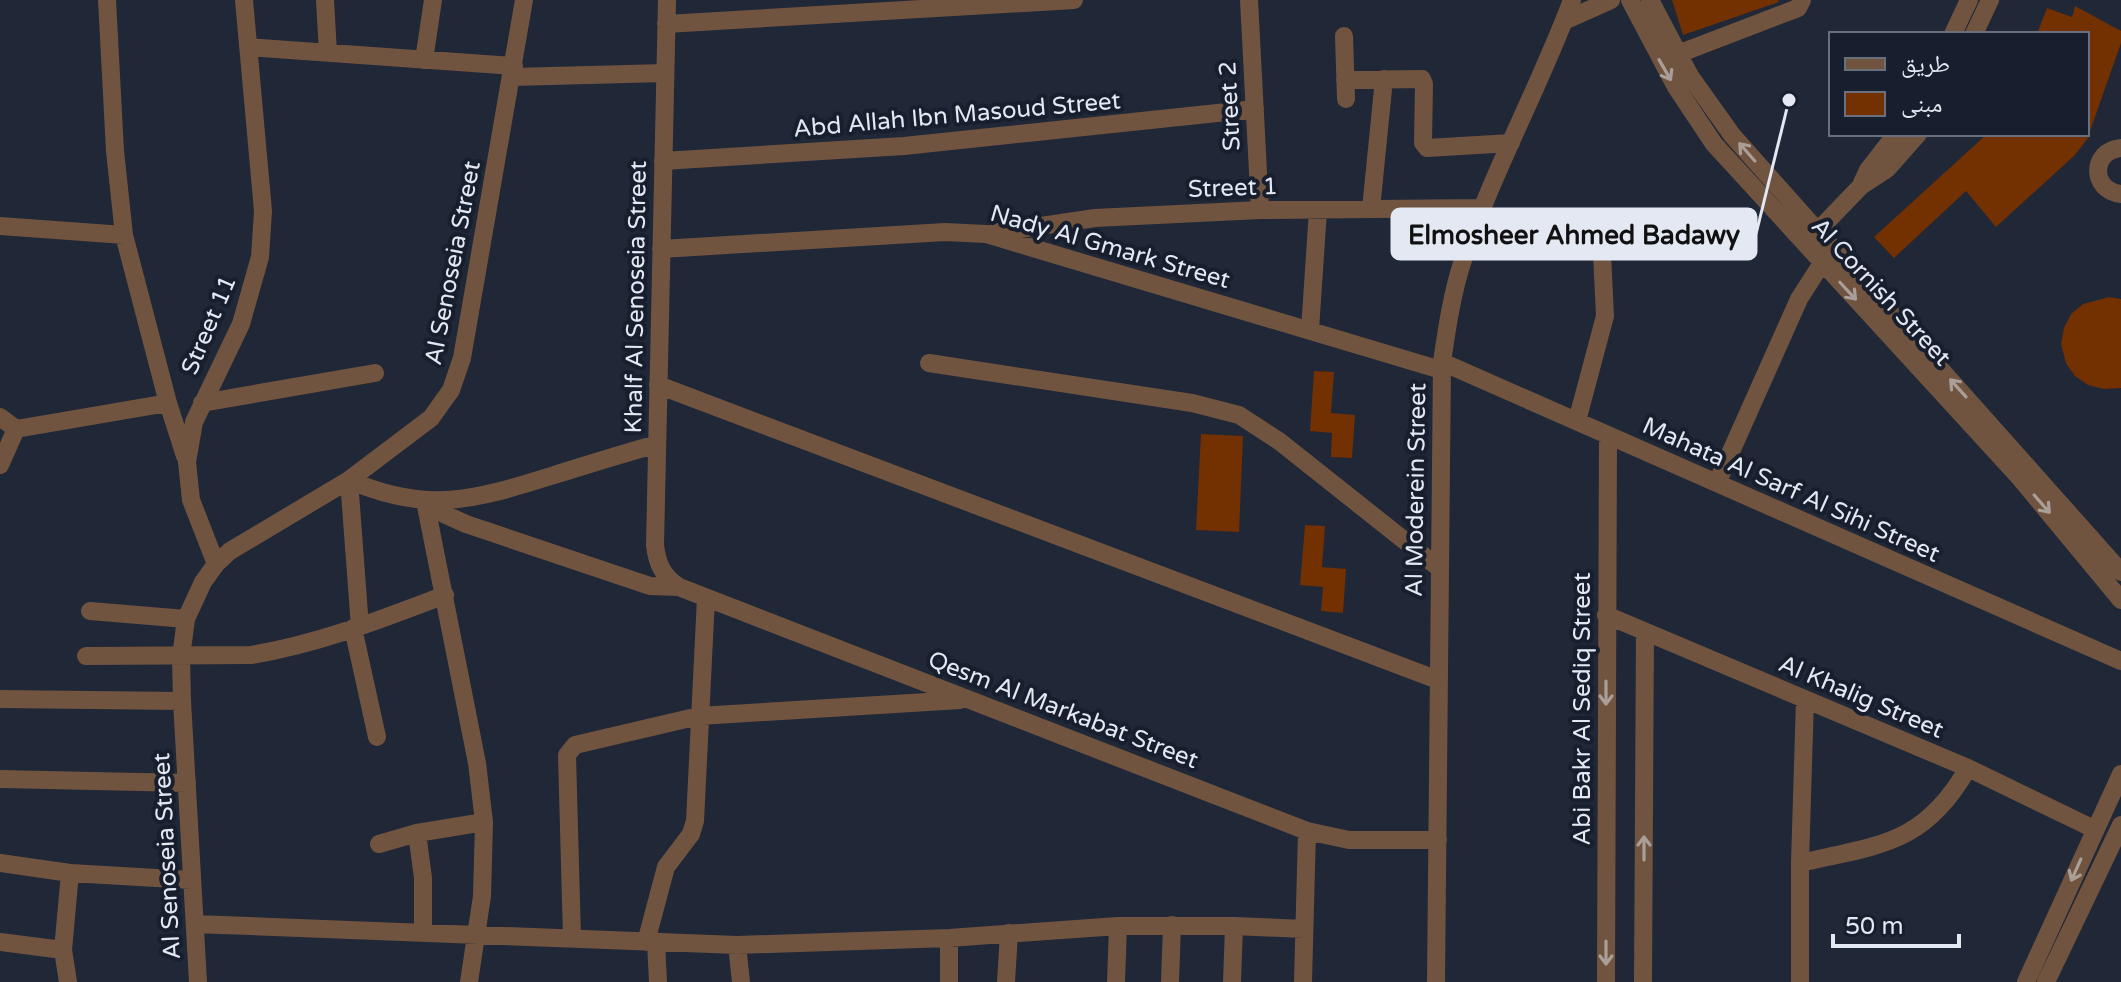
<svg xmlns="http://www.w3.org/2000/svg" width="2121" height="982" font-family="'Varela Round','Noto Naskh Arabic',sans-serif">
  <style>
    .building { fill: #733000 }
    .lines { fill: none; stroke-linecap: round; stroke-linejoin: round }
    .minor { stroke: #70543f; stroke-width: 18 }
    .oneway { stroke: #aa9e99 }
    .labels { text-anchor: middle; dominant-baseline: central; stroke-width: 8; stroke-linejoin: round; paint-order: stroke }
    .street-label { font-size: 24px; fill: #e3e8f3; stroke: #171e2d }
    .leader { fill: none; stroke: #e3e8f3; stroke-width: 3 }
    .callout-dot { fill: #e3e8f3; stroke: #171e2d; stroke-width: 3 }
    .callout { fill: #e3e8f3; stroke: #e3e8f3; stroke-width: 3 }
    .callout-label { font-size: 26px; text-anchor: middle; font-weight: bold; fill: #111 }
  </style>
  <rect width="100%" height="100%" fill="#202737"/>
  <path class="building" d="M 1672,0 L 1778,0 L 1779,2 L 1683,35 Z
    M 2075,6 L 2121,31 L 2121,43 L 2089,134 L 2087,34 L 2037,34 L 2047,8 L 2072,17 Z
    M 1987,134 L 2091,134 L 2075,155 L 1996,227 L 1966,191 L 1894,258 L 1874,237 Z
    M 2109,297 L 2121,299 L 2121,388 L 2104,389 L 2088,385 L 2075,376 L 2066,363 L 2061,344 L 2064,328 L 2071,314 L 2083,304 Z
    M 1314,371 L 1334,372 L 1331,413 L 1355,415 L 1352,458 L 1331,457 L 1332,433 L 1310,431 Z
    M 1201,434 L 1243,436 L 1239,532 L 1196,530 Z
    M 1305,525 L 1325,526 L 1322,567 L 1346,569 L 1343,613 L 1321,611 L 1323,587 L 1300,585 Z"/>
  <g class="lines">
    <path class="minor" d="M 107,0 L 115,151 L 124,235 L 168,403 L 185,456
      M 325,0 L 328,53
      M 667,0 L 655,545 C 657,564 663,576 679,587 L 1307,831 L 1349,840 L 1438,840
      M 1249,0 L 1260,210
      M 1630,0 L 1676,87 L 1714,144 L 2020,478 L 2121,600
      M 1650,0 L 1690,76 L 1732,135 L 2121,572
      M 1564,21 L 1611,0
      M 666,24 L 1074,0
      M 1953,34 L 1969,0
      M 1974,34 L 1990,0
      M 1344,36 L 1346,99
      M 248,47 L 514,66
      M 1678,54 L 1798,8 L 1802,0
      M 424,60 L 433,0
      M 512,77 L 665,73
      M 1345,80 L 1422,79 L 1424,84 L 1423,143 L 1427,148 L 1511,143
      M 2121,148 C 2090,151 2091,191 2121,194
      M 663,161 L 904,146 L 1255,109
      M 1862,183 L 1868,170 L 1896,134
      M 1371,209 L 1384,79
      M 0,226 L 124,235
      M 993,233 L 1095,218 L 1260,210 L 1482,208
      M 1809,240 L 1861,186 L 1887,169 L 1918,134
      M 661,249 L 945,232 L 986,234 L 1441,370
      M 1467,251 L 1596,251 L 1602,254 L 1605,316 L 1577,421
      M 1310,330 L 1318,210
      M 1442,362 L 2121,661
      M 929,363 L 1192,403 L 1239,415 L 1279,441 L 1439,568
      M 658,385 L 1438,680
      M 202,403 L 375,373
      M 0,417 L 16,429 L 168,403
      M 0,465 L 16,429
      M 1717,483 L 1799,299 L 1822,263
      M 425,501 L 477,763 L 484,822 L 482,896 L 469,982
      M 426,502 L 444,514 L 466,524 L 650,586 L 679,587
      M 216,564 L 191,500 L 187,462 L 194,422 L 241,324 L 260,257 L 263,211 L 244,0
      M 90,611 L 186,619
      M 1606,615 L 1968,768 L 2094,829
      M 360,627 L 349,480 C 427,514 474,500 551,476 C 586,465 622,454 657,444
      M 353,628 L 377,737
      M 86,656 L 251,655 C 318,644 382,619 445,595
      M 0,699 L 182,701
      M 0,779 L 187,783
      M 417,833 L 423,878 L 423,932
      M 379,844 L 417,833 L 484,822
      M 0,863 L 70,873 L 191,880
      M 1800,863 C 1879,845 1924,845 1968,768
      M 195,924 L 737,945 L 949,938 L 1118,926 L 1234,926 L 1304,929
      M 572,938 L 567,755 L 575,745 L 699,716 L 960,700
      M 949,938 L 949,982
      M 0,942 L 63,950
      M 646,942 L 666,867 L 691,834 L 695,821 L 706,598
      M 656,942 L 658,982
      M 737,945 L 741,982
      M 68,982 L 63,950 L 70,873
      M 198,982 L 182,701 L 181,657 L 186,619 L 203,582 L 216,564 L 230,551 L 349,480 L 431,418 L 451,390 L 462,358 L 524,0
      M 1006,982 L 1009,933
      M 1116,982 L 1118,926
      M 1170,982 L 1172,925
      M 1232,982 L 1234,926
      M 1303,982 L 1307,831
      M 1436,982 L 1442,362 C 1447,328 1452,293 1463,260 C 1493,171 1539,88 1572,0
      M 1606,982 L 1608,436
      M 1643,982 L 1645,632
      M 1800,982 L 1800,863 L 1805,699
      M 2026,982 L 2121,774
      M 2046,982 L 2121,825"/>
  </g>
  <defs><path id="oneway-shaft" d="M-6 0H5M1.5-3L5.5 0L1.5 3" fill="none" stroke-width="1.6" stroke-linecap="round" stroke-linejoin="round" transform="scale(2)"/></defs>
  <g class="oneway">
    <use href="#oneway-shaft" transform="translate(1665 70) rotate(60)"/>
    <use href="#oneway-shaft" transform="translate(1747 152) rotate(-131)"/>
    <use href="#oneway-shaft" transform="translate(1848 291) rotate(47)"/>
    <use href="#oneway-shaft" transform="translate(1958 388) rotate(-132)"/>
    <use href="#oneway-shaft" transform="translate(2042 504) rotate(49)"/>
    <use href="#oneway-shaft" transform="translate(1606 693) rotate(90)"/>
    <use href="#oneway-shaft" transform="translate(1644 848) rotate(-90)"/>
    <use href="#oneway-shaft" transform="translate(2076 870) rotate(114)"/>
    <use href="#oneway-shaft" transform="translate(1606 953) rotate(90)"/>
  </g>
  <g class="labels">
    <g class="street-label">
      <text transform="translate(1230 106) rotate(-93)">Street 2</text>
      <text transform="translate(957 115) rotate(-5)">Abd Allah Ibn Masoud Street</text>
      <text transform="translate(1233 188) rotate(-2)">Street 1</text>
      <text transform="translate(1110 247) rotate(16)">Nady Al Gmark Street</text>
      <text transform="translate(453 263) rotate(-79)">Al Senoseia Street</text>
      <text transform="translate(1881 292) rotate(47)">Al Cornish Street</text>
      <text transform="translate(636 297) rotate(-89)">Khalf Al Senoseia Street</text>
      <text transform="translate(209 325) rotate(-67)">Street 11</text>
      <text transform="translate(1416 490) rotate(-89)">Al Moderein Street</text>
      <text transform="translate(1791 490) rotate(24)">Mahata Al Sarf Al Sihi Street</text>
      <text transform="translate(1861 697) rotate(23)">Al Khalig Street</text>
      <text transform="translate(1582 709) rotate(-90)">Abi Bakr Al Sediq Street</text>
      <text transform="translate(1063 710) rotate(21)">Qesm Al Markabat Street</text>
      <text transform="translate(167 856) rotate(-93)">Al Senoseia Street</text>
    </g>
  </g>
  <path class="leader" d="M1789 100L1756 234"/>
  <circle class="callout-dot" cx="1789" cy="100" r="8"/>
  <rect class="callout" x="1392" y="209" width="364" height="50" rx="8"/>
  <g class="callout-label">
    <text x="1574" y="244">Elmosheer Ahmed Badawy</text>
  </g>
  <rect x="1829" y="32" width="260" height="104" fill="#171e2d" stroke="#696f7c" stroke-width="2"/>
  <rect x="1845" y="58" width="40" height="12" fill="#70543f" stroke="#696f7c" stroke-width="2"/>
  <text x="1901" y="72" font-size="24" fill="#e3e8f3">طريق</text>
  <rect x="1845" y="92" width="40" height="24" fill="#733000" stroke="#696f7c" stroke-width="2"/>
  <text x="1901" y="112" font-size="24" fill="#e3e8f3">مبنى</text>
  <path d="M1833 934v12h126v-12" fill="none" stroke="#e3e8f3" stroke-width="4"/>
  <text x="1845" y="934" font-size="24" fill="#e3e8f3" stroke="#171e2d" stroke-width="6" paint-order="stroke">50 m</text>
</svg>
